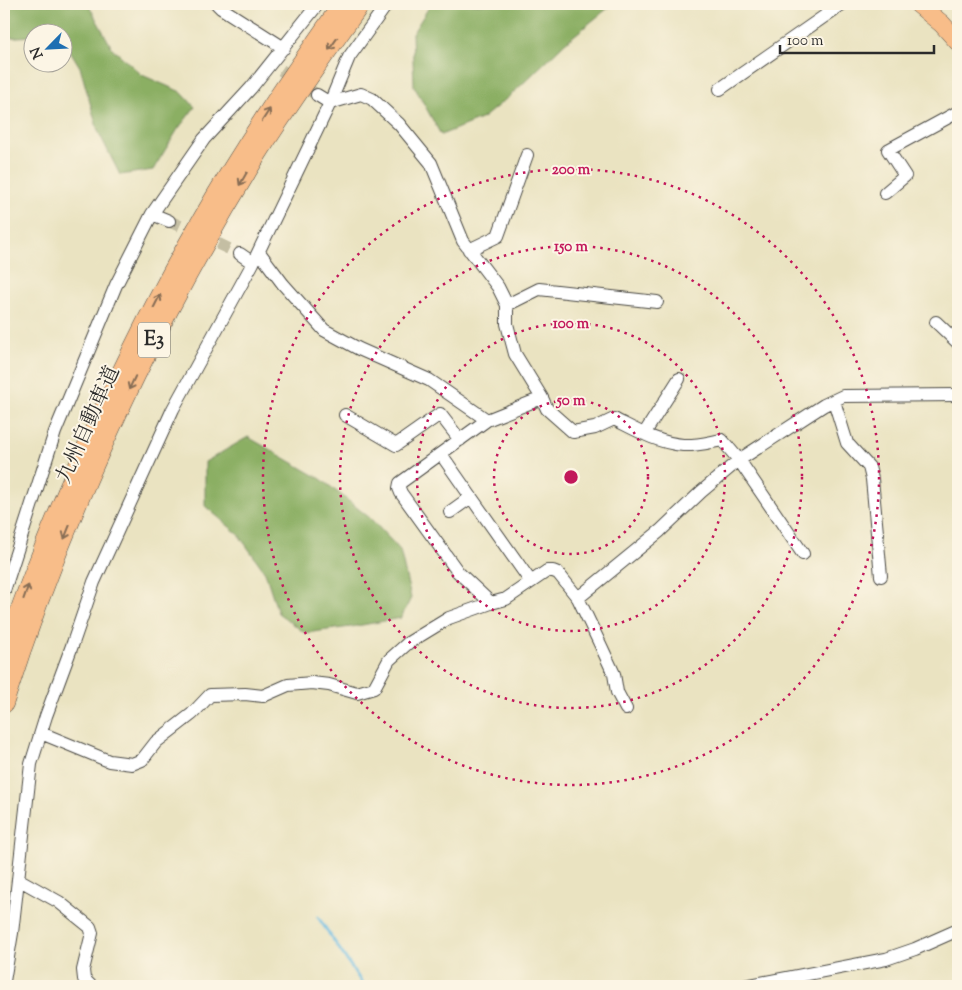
<svg xmlns="http://www.w3.org/2000/svg" width="962" height="990" font-family="'Sorts Mill Goudy','Noto Serif JP',serif">
  <style>
    .forest { fill: #8baf64; stroke: #5b6d48 }
    .lines { fill: none; stroke-linecap: round; stroke-linejoin: round }
    .stream { stroke: #66bbe2; stroke-width: 3 }
    .minor-tunnel { stroke: #c4bea3; stroke-width: 12; stroke-dasharray: 12 6; stroke-linecap: butt }
    .minor-casing { stroke: #484742; stroke-width: 14 }
    .highway-casing { stroke: #484742; stroke-width: 19 }
    .minor { stroke: #fff; stroke-width: 12 }
    .highway { stroke: #f8bd89; stroke-width: 18 }
    .oneway { stroke: #876d55 }
    .ring { fill: none; stroke: #c2185b; stroke-width: 2.5; stroke-dasharray: 2.5 5 }
    .labels { text-anchor: middle; dominant-baseline: central; stroke-width: 4; stroke-linejoin: round; paint-order: stroke }
    .shield { fill: #fcf5e5; stroke: #6a6863; stroke-width: 1 }
    .shield-label { font-size: 20px; font-weight: bold; fill: #2b2b2b }
    .street-label { font-size: 21px; fill: #2b2b2b; stroke: #fcf5e5 }
    .centre { fill: #c2185b; stroke: #fcf5e5; stroke-width: 2.5 }
    .ring-label { font-size: 15px; text-anchor: middle; font-weight: bold; fill: #c2185b; stroke: #fcf5e5; stroke-width: 4; stroke-linejoin: round; paint-order: stroke }
  </style>
  <rect width="100%" height="100%" fill="#fcf5e5"/>
  <filter id="ink" filterUnits="userSpaceOnUse"><feTurbulence type="fractalNoise" baseFrequency=".02" numOctaves="2"/><feDisplacementMap in="SourceGraphic" scale="10" xChannelSelector="R" yChannelSelector="G"/><feConvolveMatrix kernelMatrix="1 2 1 2 8 2 1 2 1" color-interpolation-filters="sRGB"/></filter>
  <filter id="wash" filterUnits="userSpaceOnUse"><feTurbulence type="fractalNoise" baseFrequency=".0096" numOctaves="4" result="noise"/><feDisplacementMap in="SourceGraphic" scale="20" xChannelSelector="R" yChannelSelector="G"/><feGaussianBlur stdDeviation="1.12" result="paint"/><feColorMatrix in="noise" values="0 0 0 0 0 0 0 0 0 0 0 0 0 0 0 0 0 1.4 0 .05"/><feComposite in="paint" operator="in"/></filter>
  <g filter="url(#wash)">
    <rect width="100%" height="100%" fill="#eae3c1"/>
    <path class="forest" d="M 4,4 L 88,4 L 112,48 L 142,75 L 181,92 L 195,107 L 178,129 L 153,170 L 120,175 L 98,131 L 80,67 L 63,39 L 62,32 L 32,32 L 32,36 L 4,38 Z
      M 431,4 L 613,4 L 565,43 L 512,94 L 483,118 L 441,135 L 414,86 L 412,34 Z
      M 248,437 L 321,479 L 370,518 L 400,550 L 411,598 L 401,618 L 351,627 L 305,633 L 278,613 L 265,572 L 238,534 L 205,506 L 205,462 Z"/>
    <g class="lines">
      <path class="stream" d="M 318,917 L 364,986"/>
    </g>
  </g>
  <g filter="url(#ink)">
    <g class="lines">
      <path class="minor-tunnel" d="M 281,70 L 317,95
        M 169,221 L 240,254"/>
      <g class="minor-casing">
        <path id="minor" d="M 217,4 L 221,8 L 284,48
          M 720,89 L 842,4
          M 317,95 L 330,103 L 361,94 L 372,99 L 399,124 L 431,163 L 463,241 L 498,287 L 507,305 L 507,324 L 515,354 L 542,398 L 547,409 L 573,432 L 595,428 L 614,419 C 636,430 658,443 683,445 C 696,446 710,442 722,440 L 739,460 L 803,554
          M 885,193 L 905,176 L 888,150 L 958,112
          M 152,214 L 169,221
          M 469,250 L 498,236 L 527,155
          M 259,252 L 283,284 L 324,330 L 359,349 L 429,380 L 487,420 L 542,398
          M 240,254 L 253,263
          M 507,305 L 539,289 L 657,302
          M 936,322 L 958,343
          M 834,401 L 847,443 L 869,467 L 872,479 L 881,576
          M 345,415 L 396,445 L 440,414 L 460,440
          M 487,420 L 400,483 L 399,488 L 401,493 L 458,572 L 491,603
          M 644,434 L 679,379
          M 441,454 L 471,497 L 450,512
          M 471,497 L 531,582
          M 4,591 L 55,432 L 116,285 L 152,214 L 204,139 L 251,88 L 318,4
          M 578,598 L 660,531 L 701,492 L 739,460 L 824,405 L 843,396 L 958,395
          M 41,733 L 109,761 L 132,764 L 142,760 L 156,742 L 192,714 L 210,695 L 245,694 L 263,696 L 288,685 L 312,683 L 329,685 L 357,693 L 374,688 L 389,660 L 408,643 L 449,618 L 491,603 L 506,599 L 547,571 L 553,571 L 558,573 L 578,598 L 601,646 L 614,674 L 617,692 L 626,709
          M 18,879 L 59,902 L 90,927 L 92,933 L 83,970 L 84,979 L 91,986
          M 4,981 L 12,933 L 31,764 L 46,716 L 73,643 L 94,582 L 173,409 L 253,263 L 330,103 L 349,57 L 387,4
          M 745,986 L 886,959 L 915,949 L 958,930"/>
      </g>
      <g class="highway-casing">
        <path id="highway" d="M 918,4 L 942,24 L 958,42
          M 4,655 C 25,590 51,527 78,465 C 115,382 154,300 200,222 C 243,146 292,75 342,4
          M 4,704 C 65,512 152,327 258,154 C 290,103 326,53 361,4"/>
      </g>
      <use href="#minor" class="minor"/>
      <use href="#highway" class="highway"/>
    </g>
    <defs><path id="oneway-shaft" d="M-6 0H5M1.5-3L5.5 0L1.5 3" fill="none" stroke-width="1.6" stroke-linecap="round" stroke-linejoin="round" transform="scale(1.25)"/></defs>
    <g class="oneway">
      <use href="#oneway-shaft" transform="translate(333 44) rotate(125)"/>
      <use href="#oneway-shaft" transform="translate(266 115) rotate(-57)"/>
      <use href="#oneway-shaft" transform="translate(243 179) rotate(120)"/>
      <use href="#oneway-shaft" transform="translate(157 301) rotate(-63)"/>
      <use href="#oneway-shaft" transform="translate(132 383) rotate(115)"/>
      <use href="#oneway-shaft" transform="translate(67 532) rotate(112)"/>
      <use href="#oneway-shaft" transform="translate(26 592) rotate(-70)"/>
    </g>
  </g>
  <g class="ring">
    <circle cx="571" cy="477" r="77"/>
    <circle cx="571" cy="477" r="154"/>
    <circle cx="571" cy="477" r="231"/>
    <circle cx="571" cy="477" r="308"/>
  </g>
  <g class="labels">
    <rect class="shield" x="138" y="322.5" width="32" height="35" rx="4"/>
    <g class="shield-label">
      <text x="154" y="340">E3</text>
    </g>
    <g class="street-label">
      <text transform="translate(89 425) rotate(-66)">九州自動車道</text>
    </g>
  </g>
  <circle cx="571" cy="477" r="8" class="centre"/>
  <g class="ring-label">
    <text x="571" y="174">200 m</text>
    <text x="571" y="251">150 m</text>
    <text x="571" y="328">100 m</text>
    <text x="571" y="405">50 m</text>
  </g>
  <rect width="962" height="990" fill="none" stroke="#fcf5e5" stroke-width="20"/>
  <g transform="translate(48 48) rotate(246)"><circle r="24" fill="#fcf5e5" stroke="#a8a49b"/>
  <path d="M0-4L9 19L0 12L-9 19Z" fill="#1f6fb2"/>
  <text y="-8" font-size="14" font-weight="bold" text-anchor="middle" fill="#2b2b2b">N</text>
  </g>
  <path d="M780 45v8h154v-8" fill="none" stroke="#2b2b2b" stroke-width="2.5"/>
  <text x="787" y="45" font-size="15" fill="#2b2b2b" stroke="#fcf5e5" stroke-width="4" paint-order="stroke">100 m</text>
</svg>
